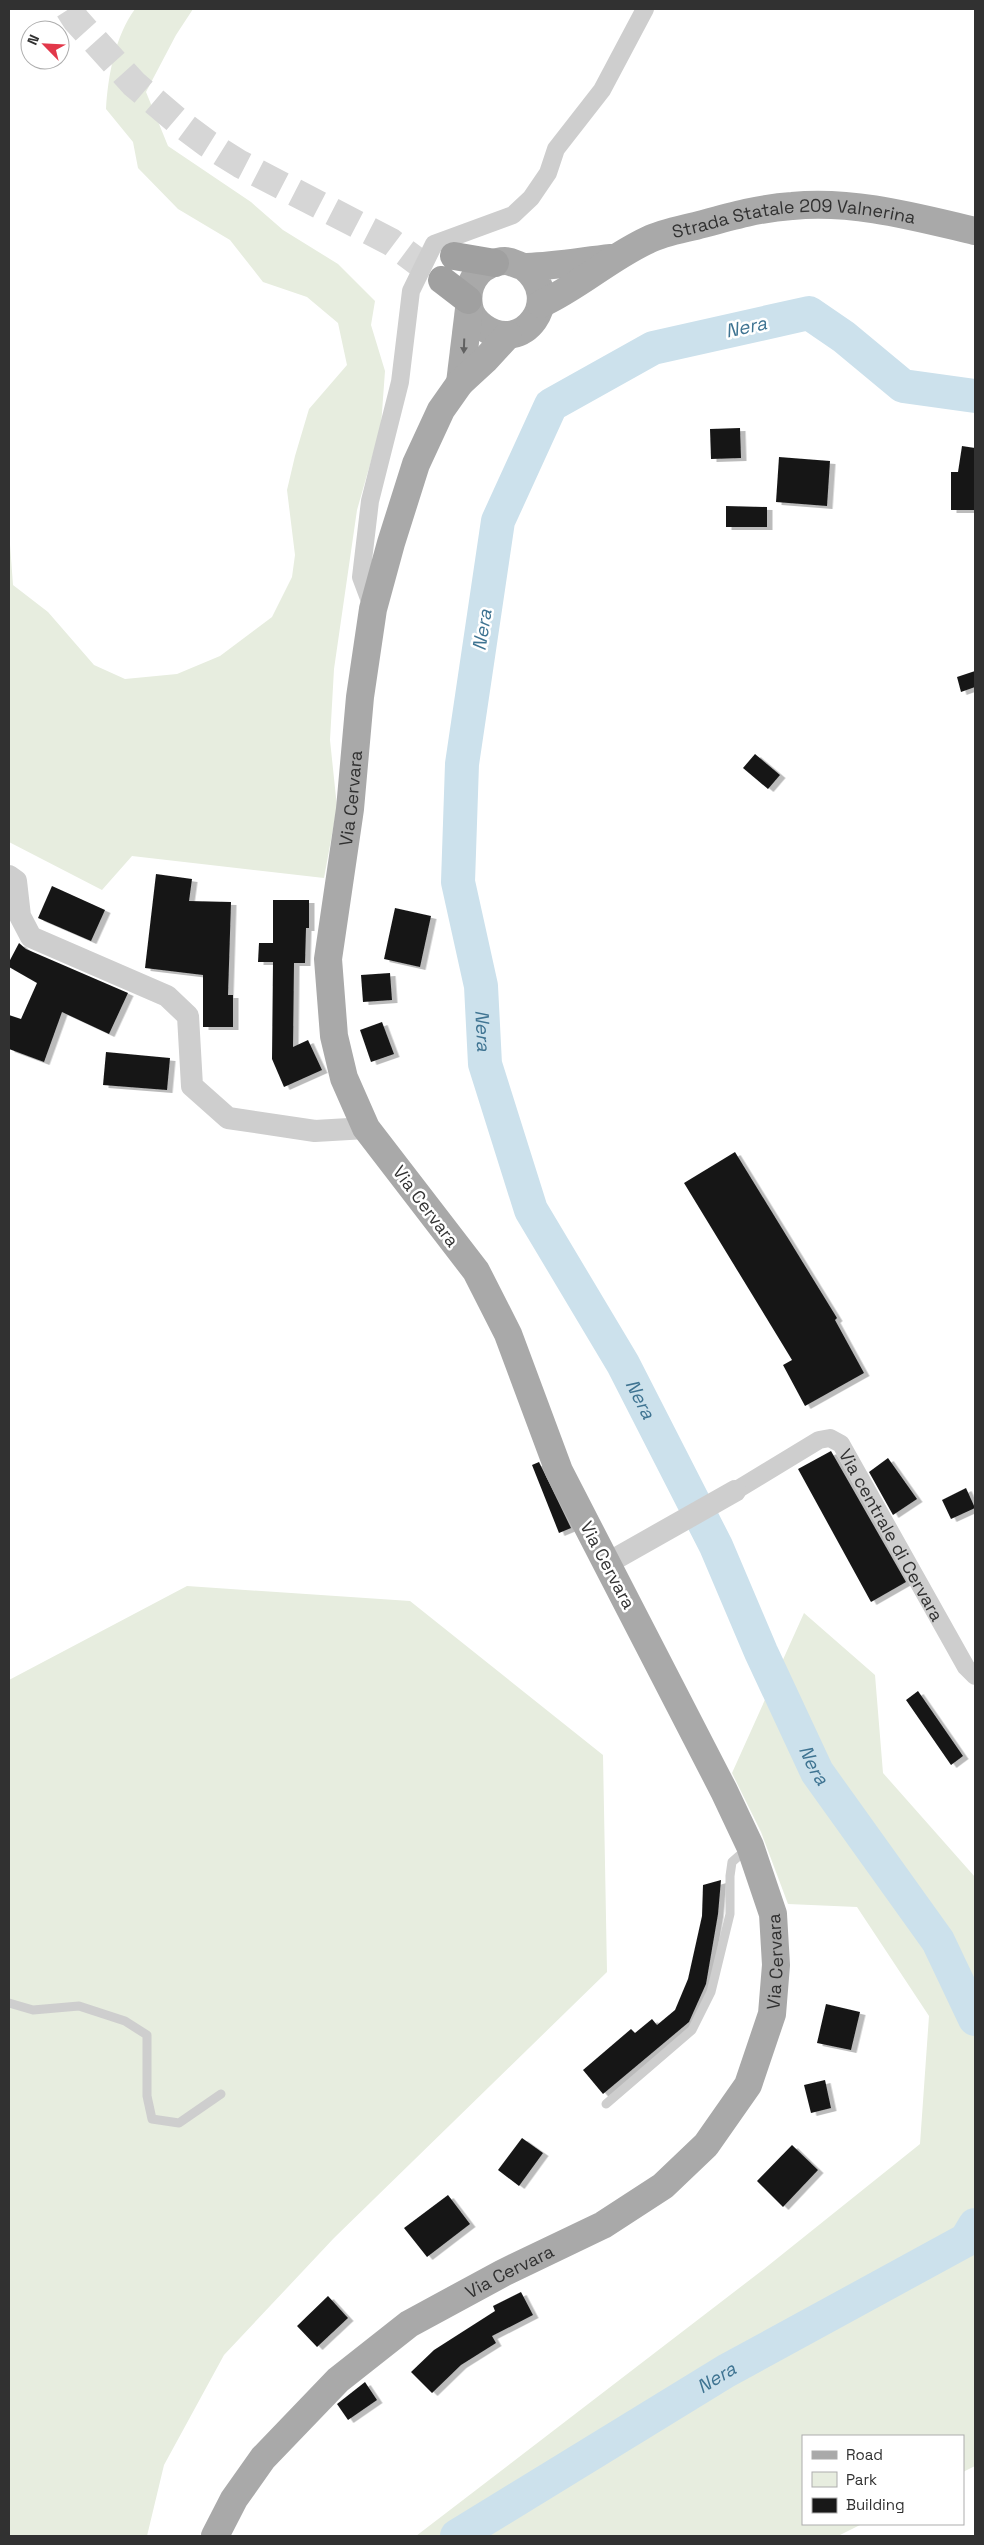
<svg xmlns="http://www.w3.org/2000/svg" width="984" height="2545" font-family="'Space Grotesk',sans-serif">
  <style>
    .green { fill: #e7eddf }
    .lines { fill: none; stroke-linecap: round; stroke-linejoin: round }
    .river { stroke: #cce1ec; stroke-width: 34 }
    .building { fill: #181818; filter: url(#shadow) }
    .trunk-tunnel { stroke: #d6d6d6; stroke-width: 28; stroke-dasharray: 28 14; stroke-linecap: butt }
    .service { stroke: #cecece; stroke-width: 9 }
    .minor { stroke: #cecece; stroke-width: 18 }
    .tertiary { stroke: #cecece; stroke-width: 22 }
    .primary { stroke: #a9a9a9; stroke-width: 28 }
    .trunk { stroke: #a0a0a0; stroke-width: 28 }
    .oneway { fill: #616161 }
    .labels { text-anchor: middle; dominant-baseline: central; stroke-width: 5; stroke-linejoin: round; paint-order: stroke }
    .street-label { font-size: 18px; fill: #313131; stroke: #fff }
    .water-label { font-size: 19px; font-style: italic; fill: #3f7492; stroke: #fff }
  </style>
  <defs>
    <filter id="shadow"><feDropShadow dx="5.5" dy="3" stdDeviation="0" flood-color="#0004"/></filter>
  </defs>
  <rect width="100%" height="100%" fill="#fff"/>
  <path class="green" d="M 135,9 L 193,9 L 176,35 L 146,92 L 168,146 L 251,202 L 283,230 L 338,264 L 375,301 L 371,325 L 385,371 L 381,426 L 357,510 L 334,669 L 330,740 L 337,807 L 324,878 L 132,856 L 102,890 L 9,842 L 9,531 L 13,585 L 48,612 L 94,665 L 125,679 L 177,674 L 220,656 L 272,617 L 292,577 L 295,555 L 287,490 L 295,456 L 309,409 L 347,365 L 338,323 L 307,297 L 263,282 L 230,240 L 178,209 L 138,168 L 133,142 L 106,109 C 108,76 115,36 135,9 Z
    M 187,1586 L 410,1601 L 603,1755 L 607,1972 L 334,2238 L 224,2355 L 164,2465 L 147,2536 L 9,2536 L 9,1680 Z
    M 804,1613 L 875,1675 L 883,1773 L 975,1877 L 975,2466 L 963,2472 L 963,2436 L 803,2436 L 803,2524 L 862,2524 L 838,2536 L 416,2536 L 764,2269 L 920,2144 L 929,2016 L 857,1907 L 788,1904 L 761,1832 L 732,1773 Z"/>
  <g class="lines">
    <g class="river">
      <path id="s1" d="M 975,396 L 903,386 L 844,337 L 809,313 L 653,348 L 551,405 L 498,521 L 462,764 L 458,882 L 481,986 L 485,1064 L 531,1210 L 623,1364 L 716,1546 L 761,1652 L 817,1772 L 938,1941 L 975,2019"/>
      <path id="s2" d="M 457,2536 L 726,2371 L 966,2240 L 975,2225"/>
    </g>
  </g>
  <path class="building" d="M 740,428 L 741,458 L 711,459 L 710,429 Z
    M 962,446 L 975,448 L 975,510 L 951,510 L 951,472 L 958,472 Z
    M 779,457 L 830,461 L 827,506 L 776,502 Z
    M 726,506 L 767,507 L 767,527 L 726,527 Z
    M 975,671 L 975,687 L 961,692 L 957,677 Z
    M 755,754 L 780,775 L 768,789 L 743,768 Z
    M 156,874 L 192,879 L 189,901 L 231,902 L 228,995 L 233,995 L 233,1027 L 203,1027 L 203,975 L 145,968 Z
    M 52,886 L 105,910 L 91,941 L 38,918 Z
    M 273,900 L 309,900 L 309,928 L 306,928 L 305,963 L 294,963 L 293,1047 L 308,1040 L 322,1070 L 284,1087 L 272,1059 L 273,962 L 258,962 L 259,943 L 273,943 Z
    M 395,908 L 431,916 L 420,967 L 384,959 Z
    M 19,943 L 26,949 L 128,993 L 109,1034 L 62,1012 L 44,1062 L 9,1049 L 9,1015 L 21,1019 L 37,983 L 9,967 L 9,962 Z
    M 390,973 L 392,1000 L 363,1002 L 361,975 Z
    M 382,1022 L 394,1054 L 371,1062 L 360,1030 Z
    M 106,1052 L 170,1058 L 167,1090 L 103,1085 Z
    M 735,1152 L 837,1318 L 835,1320 L 864,1373 L 805,1406 L 783,1365 L 792,1360 L 684,1183 Z
    M 831,1451 L 906,1582 L 871,1602 L 798,1469 Z
    M 888,1458 L 917,1499 L 893,1515 L 869,1472 Z
    M 539,1462 L 571,1528 L 559,1533 L 532,1465 Z
    M 966,1488 L 975,1508 L 951,1519 L 942,1500 Z
    M 918,1691 L 963,1756 L 951,1765 L 906,1700 Z
    M 721,1880 L 718,1914 L 706,1984 L 689,2022 L 603,2094 L 583,2070 L 631,2029 L 635,2033 L 652,2019 L 657,2025 L 675,2010 L 688,1979 L 702,1916 L 703,1885 Z
    M 826,2004 L 860,2012 L 851,2050 L 817,2043 Z
    M 825,2080 L 831,2108 L 811,2113 L 804,2085 Z
    M 522,2138 L 543,2153 L 519,2186 L 498,2170 Z
    M 792,2145 L 818,2170 L 783,2207 L 757,2181 Z
    M 448,2195 L 470,2224 L 427,2257 L 404,2228 Z
    M 521,2292 L 533,2315 L 492,2336 L 496,2343 L 461,2365 L 432,2393 L 411,2372 L 434,2350 L 495,2311 L 493,2306 Z
    M 328,2296 L 348,2318 L 317,2347 L 297,2326 Z
    M 365,2382 L 377,2400 L 348,2420 L 337,2404 Z"/>
  <g class="lines">
    <path class="trunk-tunnel" d="M 69,9 L 76,20 L 134,84 L 181,124 L 208,144 L 240,164 L 391,242 L 442,280"/>
    <path class="service" d="M 9,2003 L 33,2010 L 79,2006 L 125,2021 L 147,2035 L 147,2096 L 152,2119 L 179,2123 L 221,2094
      M 606,2104 L 692,2030 L 711,1992 L 730,1914 L 730,1876 L 732,1862 L 748,1848"/>
    <g class="minor">
      <path d="M 373,609 L 361,577 L 370,501 L 400,382 L 411,291 L 434,244 L 513,215 L 531,198 L 548,173 L 556,149 L 602,90 L 645,9"/>
      <path id="s3" d="M 735,1491 L 819,1440 L 830,1438 L 841,1444 L 966,1667 L 975,1676"/>
    </g>
    <path class="tertiary" d="M 9,876 L 16,881 L 20,916 L 31,937 L 167,996 L 188,1016 L 192,1086 L 228,1118 L 315,1131 L 366,1128
      M 606,1564 L 735,1491"/>
    <g class="primary">
      <path d="M 524,267 C 565,299 523,356 483,327 C 476,322 470,314 469,306 C 467,294 470,282 478,273 C 484,266 495,261 505,261 C 513,261 519,267 527,267 C 555,266 583,261 611,258"/>
      <path id="s4" d="M 541,304 C 580,286 609,258 648,240 C 664,232 685,229 703,224 C 732,216 761,208 792,206 C 854,200 915,217 975,231"/>
      <path d="M 460,383 L 469,309"/>
      <path id="s5" d="M 215,2536 L 234,2499 L 263,2458 L 338,2380 L 409,2324 L 503,2273 L 603,2225 L 663,2186 L 706,2145 L 748,2085 L 772,2014 L 776,1965 L 773,1914 L 750,1846 L 724,1791 L 559,1471 L 508,1334 L 476,1271 L 366,1128 L 344,1078 L 334,1036 L 328,959 L 350,809 L 360,697 L 373,609 L 391,543 L 416,464 L 441,410 L 460,383 L 485,360 L 508,335"/>
    </g>
    <path class="trunk" d="M 454,256 L 495,263
      M 442,280 L 468,300"/>
  </g>
  <defs><path id="oneway-solid" d="M-6-.8H1V-3.2L6.5 0L1 3.2V.8H-6Z" transform="scale(1.25)"/></defs>
  <use class="oneway" href="#oneway-solid" transform="translate(464 346) rotate(92)"/>
  <g class="labels">
    <g class="street-label">
      <text stroke="none"><textPath href="#s4" startOffset="274">Strada Statale 209 Valnerina</textPath></text>
      <text stroke="none"><textPath href="#s5" startOffset="2115">Via Cervara</textPath></text>
      <text transform="translate(426 1206) rotate(53)">Via Cervara</text>
      <text stroke="none"><textPath href="#s3" startOffset="226">Via centrale di Cervara</textPath></text>
      <text transform="translate(608 1565) rotate(62)">Via Cervara</text>
      <text stroke="none"><textPath href="#s5" startOffset="840">Via Cervara</textPath></text>
      <text stroke="none"><textPath href="#s5" startOffset="404">Via Cervara</textPath></text>
    </g>
    <g class="water-label">
      <text transform="translate(746 327) rotate(-12)">Nera</text>
      <text transform="translate(482 630) rotate(-81)">Nera</text>
      <text stroke="none"><textPath href="#s1" startOffset="1111">Nera</textPath></text>
      <text stroke="none"><textPath href="#s1" startOffset="1516">Nera</textPath></text>
      <text stroke="none"><textPath href="#s1" startOffset="1921">Nera</textPath></text>
      <text stroke="none"><textPath href="#s2" startOffset="304">Nera</textPath></text>
    </g>
  </g>
  <rect width="984" height="2545" fill="none" stroke="#313131" stroke-width="20"/>
  <rect x="802" y="2435" width="162" height="90" fill="#ffffff" stroke="#adadad"/>
  <rect x="812" y="2451" width="25" height="8" fill="#a9a9a9" stroke="#adadad"/>
  <text x="846" y="2460" font-size="15" fill="#313131">Road</text>
  <rect x="812" y="2472" width="25" height="15" fill="#e7eddf" stroke="#adadad"/>
  <text x="846" y="2485" font-size="15" fill="#313131">Park</text>
  <rect x="812" y="2498" width="25" height="15" fill="#181818" stroke="#adadad"/>
  <text x="846" y="2510" font-size="15" fill="#313131">Building</text>
  <g transform="translate(45 45) rotate(294)"><circle r="24" fill="#ffffff" stroke="#adadad"/>
  <path d="M0-4L9 19L0 12L-9 19Z" fill="#e2384a"/>
  <text y="-8" font-size="14" font-weight="bold" text-anchor="middle" fill="#313131">N</text>
  </g>
</svg>
